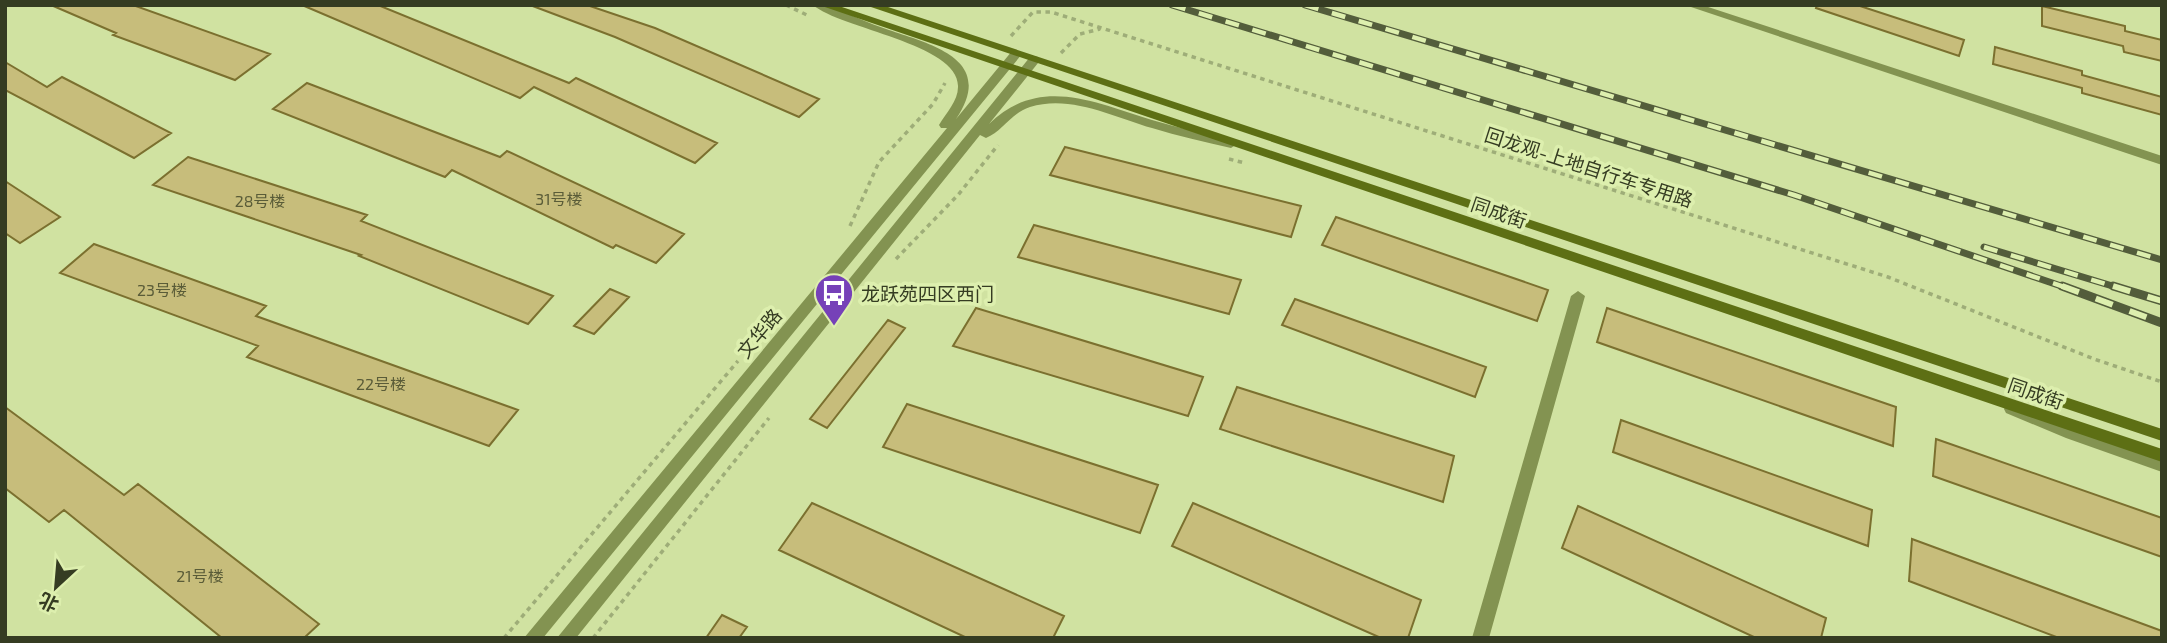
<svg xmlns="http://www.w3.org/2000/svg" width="2167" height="643" font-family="'Exo 2','Noto Sans SC',sans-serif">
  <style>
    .building { fill: #c7bd7b; stroke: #7b702f; stroke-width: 2 }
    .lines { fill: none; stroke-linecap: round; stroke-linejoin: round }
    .path { stroke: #9ead78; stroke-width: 3.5; stroke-dasharray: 4.5 4.5; stroke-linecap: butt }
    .minor { fill: #839351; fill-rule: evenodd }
    .tertiary { fill: #839351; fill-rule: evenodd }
    .secondary { fill: #5d6f14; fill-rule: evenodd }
    .rail-far1-casing { stroke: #535d3b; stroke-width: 7 }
    .rail-casing { stroke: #535d3b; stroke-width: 9 }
    .rail-far1 { stroke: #ddefae; stroke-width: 4.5; stroke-dasharray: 14; stroke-linecap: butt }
    .rail { stroke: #ddefae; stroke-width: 6; stroke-dasharray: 18; stroke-linecap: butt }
    .labels { text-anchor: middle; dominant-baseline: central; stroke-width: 7; stroke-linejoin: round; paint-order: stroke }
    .number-label { font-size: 16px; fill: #5a5c38 }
    .street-label { font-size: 19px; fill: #353c22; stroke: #ddefae }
    .poi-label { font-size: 19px; fill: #353c22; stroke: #ddefae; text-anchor: start }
  </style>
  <rect width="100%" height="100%" fill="#d0e2a1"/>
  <path class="building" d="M 51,5 L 133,5 L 270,54 L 235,80 L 113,35 L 116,33 Z
    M 302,5 L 378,5 L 569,83 L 576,78 L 717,143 L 695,163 L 534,87 L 520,98 Z
    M 530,5 L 587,5 L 655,28 L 819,99 L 799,117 L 615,37 Z
    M 1817,5 L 1857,5 L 1964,40 L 1959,56 L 1816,8 Z
    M 2042,6 L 2125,26 L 2125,31 L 2162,40 L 2162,61 L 2124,52 L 2123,46 L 2042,26 Z
    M 1995,47 L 2082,71 L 2082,75 L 2162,97 L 2162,115 L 2082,93 L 2082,88 L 1993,64 Z
    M 5,62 L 47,87 L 62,77 L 171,133 L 134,158 L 5,90 Z
    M 307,83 L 500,157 L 507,151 L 684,234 L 656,263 L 616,245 L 613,248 L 452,170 L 445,177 L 273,109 Z
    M 1065,147 L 1301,206 L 1291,237 L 1050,175 Z
    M 188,157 L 367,215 L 361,221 L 553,296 L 528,324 L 359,256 L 361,255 L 153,185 Z
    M 5,181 L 60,217 L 20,243 L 5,233 Z
    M 1336,217 L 1548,290 L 1537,321 L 1322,245 Z
    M 1034,225 L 1241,280 L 1229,314 L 1018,257 Z
    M 94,244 L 266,306 L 256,316 L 518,410 L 489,446 L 247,357 L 258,346 L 60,273 Z
    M 610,289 L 629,297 L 594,334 L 574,326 Z
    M 1295,299 L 1486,367 L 1475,397 L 1282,325 Z
    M 976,308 L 1203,377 L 1188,416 L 953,346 Z
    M 1607,308 L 1896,407 L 1893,446 L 1597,342 Z
    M 888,320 L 905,328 L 827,428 L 810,419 Z
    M 1237,387 L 1454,456 L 1443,502 L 1220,429 Z
    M 907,404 L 1158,485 L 1140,533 L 883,447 Z
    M 5,407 L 124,495 L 138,484 L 319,624 L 304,638 L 222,638 L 64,510 L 49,522 L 5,488 Z
    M 1621,420 L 1872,510 L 1868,546 L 1613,452 Z
    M 1936,439 L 2162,518 L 2162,557 L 1933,476 Z
    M 812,503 L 1064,616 L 1053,638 L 967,638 L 779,550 Z
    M 1193,503 L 1421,600 L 1408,638 L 1381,638 L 1172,546 Z
    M 1578,506 L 1826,618 L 1821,638 L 1756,638 L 1562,548 Z
    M 1912,539 L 2162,631 L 2162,638 L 2059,638 L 1909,581 Z
    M 722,615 L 747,627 L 739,638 L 706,638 Z"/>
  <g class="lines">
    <path class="path" d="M 786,5 L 809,16
      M 1011,36 L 1033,12 L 1051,12 L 1888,277 L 2094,359 L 2162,382
      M 1061,53 L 1080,34 L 1100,29
      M 1229,159 L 1245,163
      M 850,226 L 879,162 L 933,104 L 945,83
      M 896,259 L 958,195 L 998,145
      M 504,638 L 738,361
      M 593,638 L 769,418"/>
    <path class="minor" d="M 1685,5 L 1702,5 L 2162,156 L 2162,165 Z
      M 1578,291 L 1585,296 L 1489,638 L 1472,638 L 1571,296 Z"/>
    <path class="tertiary" d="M 813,5 L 828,5 C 848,14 868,23 889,30 C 933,45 996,60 956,119 L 1012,51 L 1020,51 L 1022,54 L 543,638 L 524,638 L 947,128 L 941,128 L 939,125 C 946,113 958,101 958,87 C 960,44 841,29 813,5 Z
      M 1034,56 L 1038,57 L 1038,63 L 989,124 C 1039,75 1094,102 1152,120 C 1178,128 1205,133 1231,140 L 1237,144 L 1231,148 C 1205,142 1178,136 1152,128 C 1114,117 1070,94 1030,107 C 1011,113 1002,132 986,138 L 980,135 L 576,638 L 557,638 L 1030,57 Z
      M 2011,403 L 2075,429 L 2162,458 L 2162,472 L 2066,438 L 2006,413 L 2004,409 L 2006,405 Z"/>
    <path class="secondary" d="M 819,5 L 836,5 L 2162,449 L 2162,462 Z
      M 865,5 L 882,5 L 2162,429 L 2162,441 Z"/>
    <g class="rail-far1-casing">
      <path id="rail-far1" d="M 1172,5 L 1794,195 L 2067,288
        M 1305,5 L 2162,260
        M 1984,247 L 2119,288"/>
    </g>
    <g class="rail-casing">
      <path id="rail" d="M 2062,286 L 2162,323
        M 2113,286 L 2162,301"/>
    </g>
    <use href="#rail-far1" class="rail-far1"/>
    <use href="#rail" class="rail"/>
  </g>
  <defs>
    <g id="bus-pin" transform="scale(2.0125)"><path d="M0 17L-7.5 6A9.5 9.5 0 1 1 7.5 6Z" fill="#7641b8" stroke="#ddefae"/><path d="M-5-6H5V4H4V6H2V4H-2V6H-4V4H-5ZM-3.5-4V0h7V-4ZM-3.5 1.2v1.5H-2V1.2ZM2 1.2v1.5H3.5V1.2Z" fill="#fff"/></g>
  </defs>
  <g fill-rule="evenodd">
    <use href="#bus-pin" x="834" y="293"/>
  </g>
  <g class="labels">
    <g class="number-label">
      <text x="559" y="198">31号楼</text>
      <text x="260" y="200">28号楼</text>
      <text x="162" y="289">23号楼</text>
      <text x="381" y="383">22号楼</text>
      <text x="200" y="575">21号楼</text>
    </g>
    <g class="street-label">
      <text transform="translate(1589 167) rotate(18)">回龙观-上地自行车专用路</text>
      <text transform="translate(1499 212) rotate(19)">同成街</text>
      <text transform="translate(759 333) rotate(-50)">文华路</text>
      <text transform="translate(2036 393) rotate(19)">同成街</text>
    </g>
    <g class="poi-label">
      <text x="861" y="293">龙跃苑四区西门</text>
    </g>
  </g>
  <rect width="2167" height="643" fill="none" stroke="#353c22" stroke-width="14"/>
  <g transform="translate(56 587) rotate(206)" stroke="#ddefae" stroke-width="5" paint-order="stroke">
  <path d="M0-5L12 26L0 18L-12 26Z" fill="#353c22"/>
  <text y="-10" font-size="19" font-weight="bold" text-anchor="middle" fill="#353c22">北</text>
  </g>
</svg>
